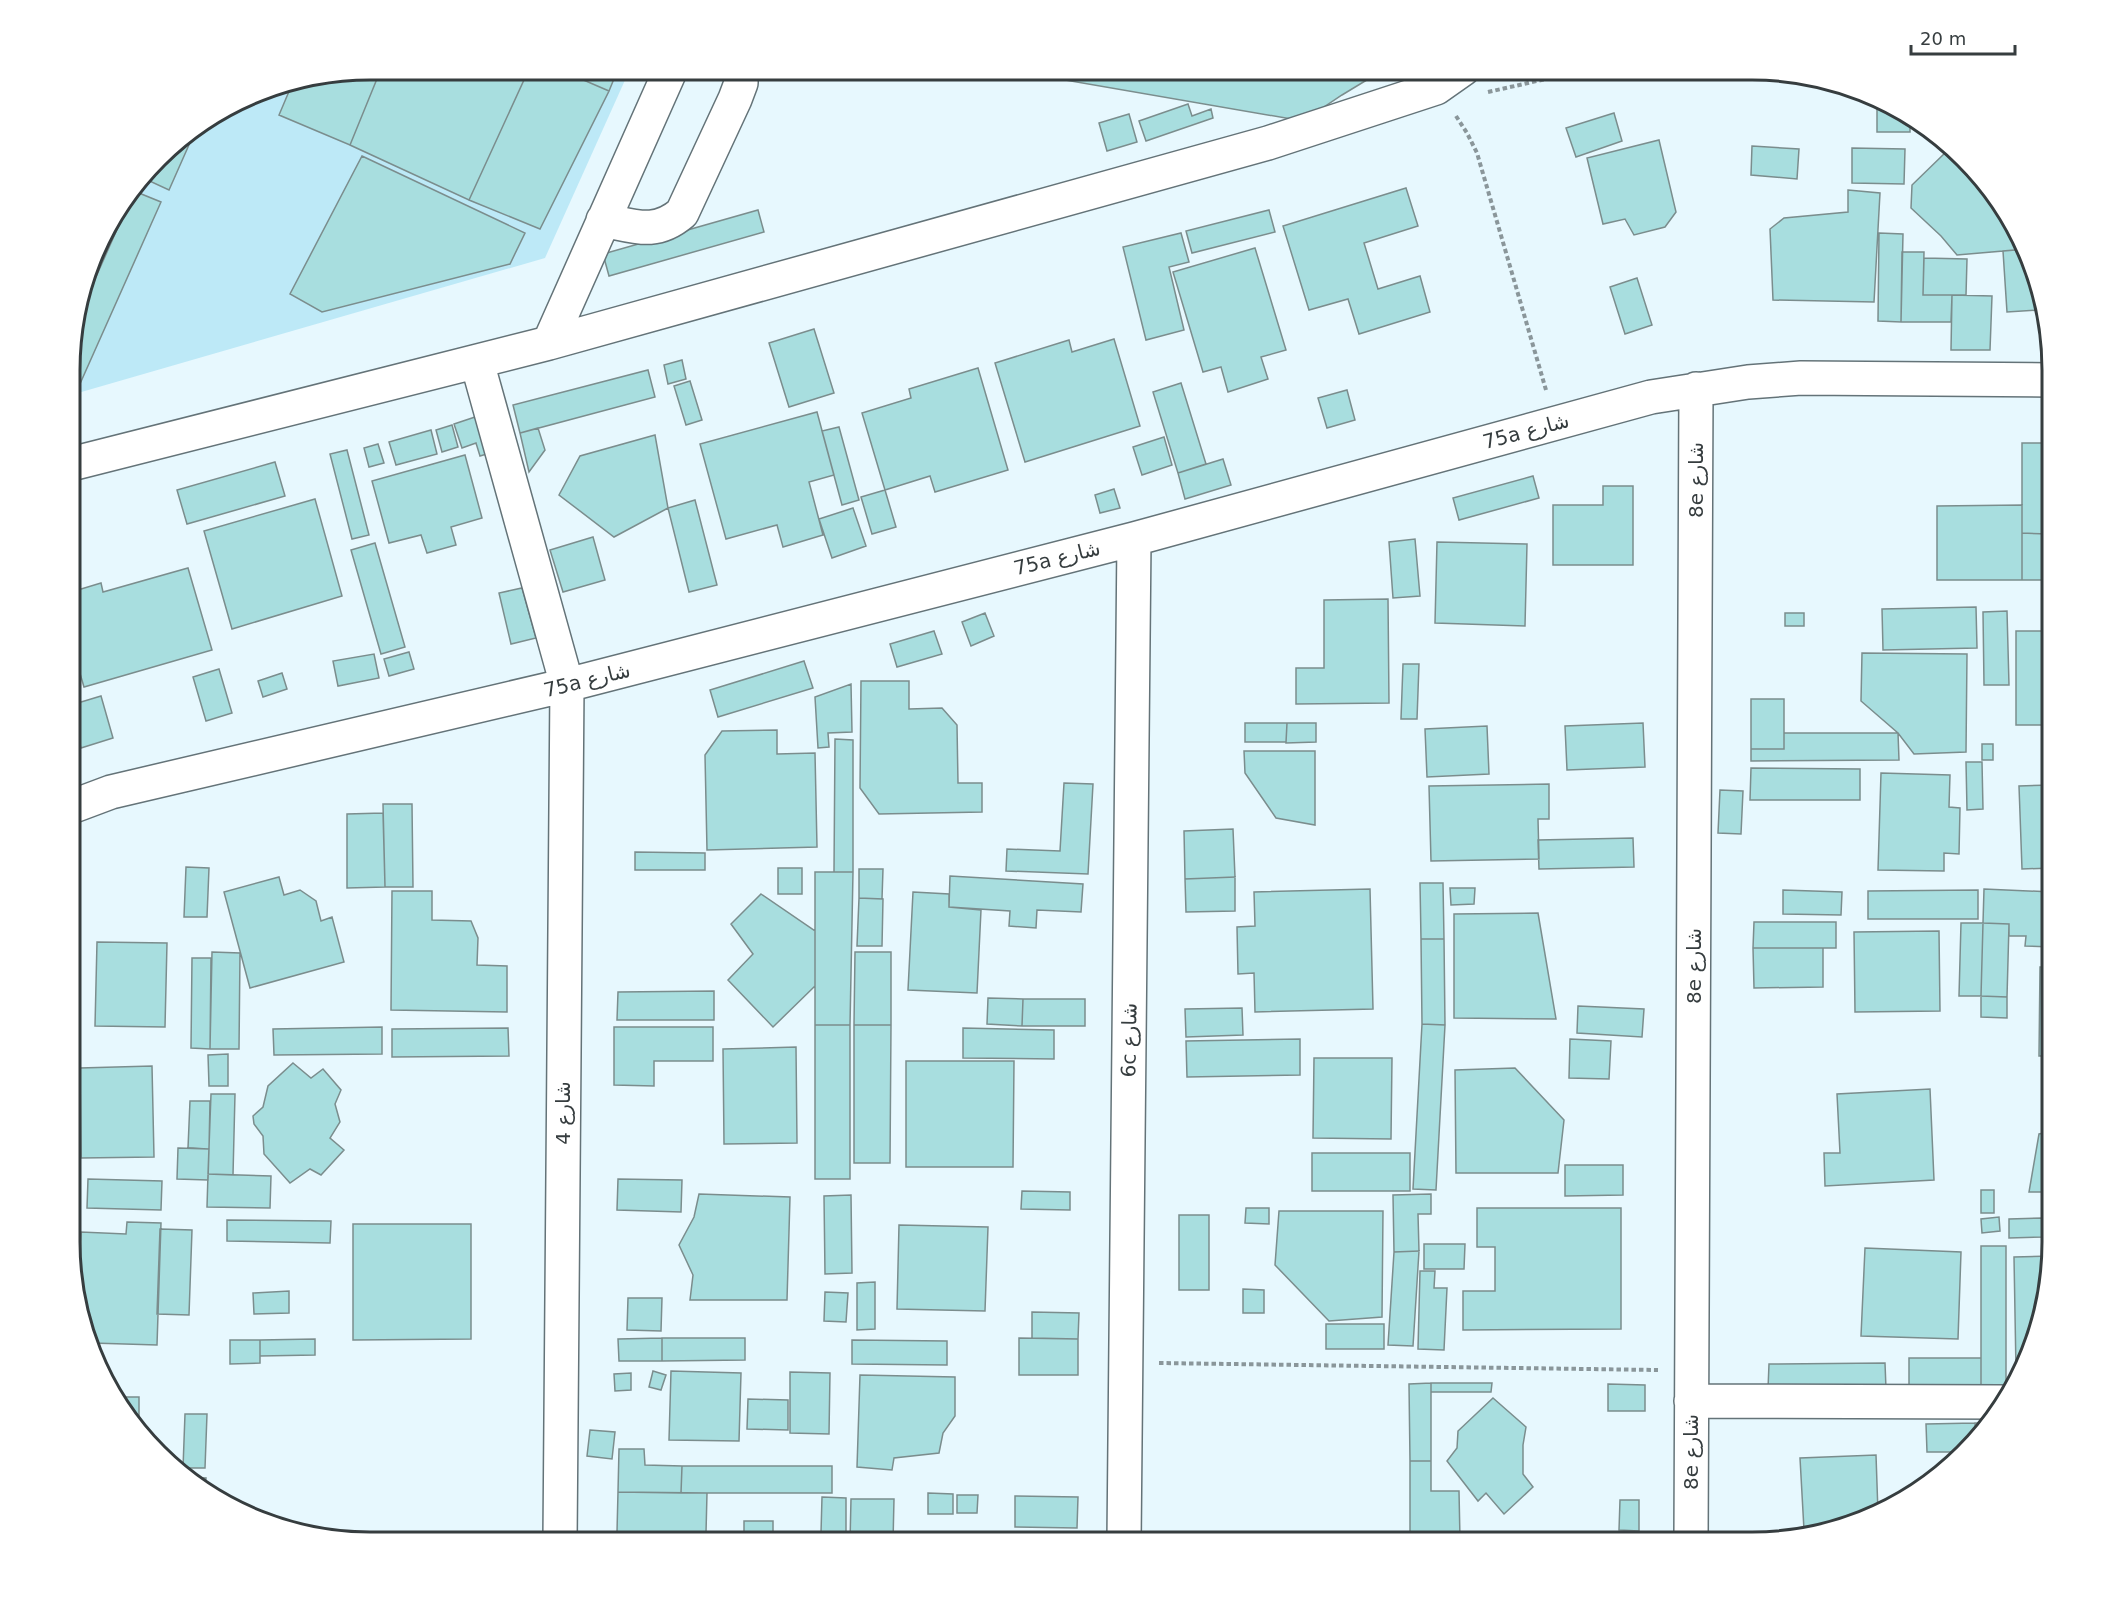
<svg xmlns="http://www.w3.org/2000/svg" width="2121" height="1611" font-family="'DejaVu Sans',Vazirmatn,sans-serif">
  <style>
    .green { fill: #bde9f7 }
    .building { fill: #a8dedf; stroke: #7b8d8d; stroke-width: 1.5 }
    .lines { fill: none; stroke-linecap: round; stroke-linejoin: round }
    .minor-casing { stroke: #647378; stroke-width: 36 }
    .path { stroke: #8a969a; stroke-width: 4; stroke-dasharray: 4.5 3; stroke-linecap: butt }
    .minor { stroke: #fff; stroke-width: 33 }
    .labels { text-anchor: middle; dominant-baseline: central; stroke-width: 4.5; stroke-linejoin: round; paint-order: stroke }
    .street-label { font-size: 20px; fill: #363d3f; stroke: #fff }
    .rim { fill: none; stroke: #363d3f; stroke-width: 3 }
  </style>
  <rect width="100%" height="100%" fill="#e7f8fe"/>
  <path class="green" d="M 370,69 L 630,69 L 545,258 L 71,395 L 72,330 L 109,220 L 172,143 L 273,85 Z"/>
  <path class="building" d="M 370,69 L 381,69 L 350,145 L 279,115 L 293,82 Z
    M 381,69 L 529,69 L 469,200 L 350,145 Z
    M 529,69 L 558,69 L 609,91 L 540,229 L 469,200 Z
    M 558,69 L 618,69 L 609,91 Z
    M 1002,69 L 1385,69 L 1342,95 L 1303,121 Z
    M 1877,98 L 1910,119 L 1910,132 L 1877,132 Z
    M 1188,104 L 1192,116 L 1211,109 L 1213,118 L 1146,141 L 1139,121 Z
    M 1614,113 L 1622,141 L 1576,157 L 1566,128 Z
    M 1129,114 L 1137,142 L 1107,151 L 1099,123 Z
    M 196,129 L 169,190 L 143,178 L 172,143 Z
    M 1659,140 L 1676,212 L 1665,227 L 1634,235 L 1625,219 L 1603,224 L 1587,158 Z
    M 1752,146 L 1799,149 L 1797,179 L 1751,175 Z
    M 1852,148 L 1905,149 L 1904,184 L 1852,183 Z
    M 1946,152 L 1956,152 L 2021,237 L 2026,249 L 1957,255 L 1941,236 L 1911,208 L 1912,185 Z
    M 362,156 L 525,233 L 510,264 L 322,312 L 290,294 Z
    M 1406,188 L 1418,226 L 1364,243 L 1378,289 L 1420,276 L 1430,312 L 1359,334 L 1348,299 L 1309,310 L 1283,226 Z
    M 1848,190 L 1880,193 L 1874,302 L 1773,300 L 1770,229 L 1784,218 L 1848,212 Z
    M 134,191 L 161,202 L 71,404 L 72,331 Z
    M 758,210 L 764,232 L 609,276 L 603,254 Z
    M 1269,210 L 1275,232 L 1192,253 L 1186,231 Z
    M 1181,233 L 1189,262 L 1169,267 L 1184,330 L 1146,340 L 1123,247 Z
    M 1879,233 L 1903,234 L 1901,322 L 1878,321 Z
    M 1255,248 L 1286,350 L 1261,357 L 1268,379 L 1228,392 L 1221,367 L 1203,372 L 1173,272 Z
    M 2026,249 L 2036,276 L 2038,310 L 2007,312 L 2003,251 Z
    M 1902,252 L 1924,252 L 1923,295 L 1952,295 L 1951,322 L 1901,322 Z
    M 1924,258 L 1967,259 L 1966,295 L 1923,295 Z
    M 1637,278 L 1652,325 L 1625,334 L 1610,287 Z
    M 1952,295 L 1992,296 L 1990,350 L 1951,350 Z
    M 814,329 L 834,393 L 789,407 L 769,343 Z
    M 1114,339 L 1140,426 L 1025,462 L 995,363 L 1069,340 L 1072,352 Z
    M 682,360 L 686,379 L 668,384 L 664,365 Z
    M 978,368 L 1008,470 L 935,492 L 930,476 L 885,490 L 862,413 L 911,398 L 909,389 Z
    M 648,370 L 655,397 L 520,433 L 513,405 Z
    M 690,381 L 702,420 L 686,425 L 674,386 Z
    M 1181,383 L 1206,464 L 1178,473 L 1153,392 Z
    M 1347,390 L 1355,420 L 1327,428 L 1318,398 Z
    M 817,412 L 834,475 L 809,482 L 823,535 L 783,547 L 777,525 L 726,539 L 700,444 Z
    M 478,416 L 490,453 L 480,456 L 476,443 L 462,448 L 454,424 Z
    M 452,425 L 458,447 L 442,452 L 436,430 Z
    M 839,427 L 859,500 L 842,505 L 822,431 Z
    M 538,428 L 545,450 L 529,472 L 520,433 Z
    M 431,430 L 437,454 L 396,465 L 389,442 Z
    M 655,435 L 668,508 L 614,537 L 559,495 L 580,456 Z
    M 1164,437 L 1172,465 L 1142,475 L 1133,447 Z
    M 2022,443 L 2048,443 L 2048,534 L 2022,533 Z
    M 378,444 L 384,463 L 369,467 L 364,448 Z
    M 347,450 L 369,535 L 352,539 L 330,454 Z
    M 465,455 L 482,518 L 451,527 L 456,545 L 427,553 L 421,535 L 389,543 L 372,481 Z
    M 1223,459 L 1231,485 L 1185,499 L 1178,473 Z
    M 275,462 L 285,496 L 187,524 L 177,490 Z
    M 1533,476 L 1539,498 L 1459,520 L 1453,498 Z
    M 1603,486 L 1633,486 L 1633,565 L 1553,565 L 1553,505 L 1603,505 Z
    M 1114,489 L 1120,508 L 1100,513 L 1095,495 Z
    M 885,490 L 896,527 L 872,534 L 861,497 Z
    M 315,499 L 342,596 L 232,629 L 204,531 Z
    M 695,500 L 717,585 L 689,592 L 668,508 Z
    M 2022,505 L 2022,580 L 1937,580 L 1937,506 Z
    M 853,508 L 866,546 L 832,558 L 819,519 Z
    M 2022,533 L 2048,534 L 2048,580 L 2022,580 Z
    M 593,537 L 605,580 L 563,592 L 550,550 Z
    M 1415,539 L 1420,596 L 1393,598 L 1389,542 Z
    M 1437,542 L 1527,544 L 1525,626 L 1435,623 Z
    M 375,543 L 405,647 L 381,654 L 351,550 Z
    M 188,568 L 212,650 L 84,687 L 71,643 L 71,592 L 101,583 L 103,592 Z
    M 522,588 L 536,638 L 511,644 L 499,593 Z
    M 1388,599 L 1389,703 L 1296,704 L 1296,668 L 1324,668 L 1324,600 Z
    M 1976,607 L 1977,648 L 1883,650 L 1882,609 Z
    M 2007,611 L 2009,685 L 1984,685 L 1983,612 Z
    M 985,613 L 994,636 L 971,646 L 962,622 Z
    M 1785,613 L 1804,613 L 1804,626 L 1785,626 Z
    M 934,631 L 942,654 L 897,667 L 890,644 Z
    M 2016,631 L 2052,631 L 2052,725 L 2016,725 Z
    M 409,652 L 414,669 L 389,676 L 384,659 Z
    M 1862,653 L 1967,654 L 1966,752 L 1914,754 L 1898,733 L 1861,701 Z
    M 374,654 L 379,678 L 338,686 L 333,661 Z
    M 804,661 L 813,688 L 718,717 L 710,690 Z
    M 1403,664 L 1419,664 L 1417,719 L 1401,719 Z
    M 219,669 L 232,713 L 206,721 L 193,677 Z
    M 282,673 L 287,689 L 263,697 L 258,681 Z
    M 861,681 L 909,681 L 909,709 L 942,708 L 957,725 L 958,783 L 982,783 L 982,812 L 879,814 L 860,788 Z
    M 851,684 L 852,732 L 828,733 L 829,747 L 818,748 L 815,697 Z
    M 101,696 L 113,738 L 81,748 L 71,712 L 71,705 Z
    M 1751,699 L 1784,699 L 1784,749 L 1751,749 Z
    M 1245,723 L 1287,723 L 1286,742 L 1245,742 Z
    M 1287,723 L 1316,723 L 1316,742 L 1286,743 Z
    M 1643,723 L 1645,767 L 1567,770 L 1565,726 Z
    M 1487,726 L 1489,774 L 1427,777 L 1425,729 Z
    M 777,730 L 777,754 L 815,753 L 817,847 L 707,850 L 705,755 L 722,731 Z
    M 1784,733 L 1898,733 L 1899,760 L 1751,761 L 1751,749 L 1784,749 Z
    M 835,739 L 853,740 L 853,872 L 834,872 Z
    M 1982,744 L 1993,744 L 1993,760 L 1982,760 Z
    M 1244,751 L 1315,751 L 1315,825 L 1276,818 L 1245,773 Z
    M 1966,762 L 1982,762 L 1983,809 L 1967,810 Z
    M 1751,768 L 1860,769 L 1860,800 L 1750,800 Z
    M 1881,773 L 1950,775 L 1949,807 L 1960,808 L 1959,854 L 1944,853 L 1944,871 L 1878,870 Z
    M 1064,783 L 1093,784 L 1088,874 L 1006,871 L 1007,849 L 1060,851 Z
    M 1549,784 L 1549,819 L 1538,819 L 1539,859 L 1431,861 L 1429,786 Z
    M 2052,785 L 2052,868 L 2022,869 L 2019,786 Z
    M 1720,790 L 1743,791 L 1741,834 L 1718,833 Z
    M 383,804 L 412,804 L 413,887 L 385,887 Z
    M 383,813 L 385,887 L 347,888 L 347,814 Z
    M 1233,829 L 1235,877 L 1185,879 L 1184,831 Z
    M 1633,838 L 1634,867 L 1539,869 L 1538,840 Z
    M 635,852 L 705,853 L 705,870 L 635,870 Z
    M 186,867 L 209,868 L 207,917 L 184,917 Z
    M 778,868 L 802,868 L 802,894 L 778,894 Z
    M 859,869 L 883,869 L 882,899 L 859,898 Z
    M 815,872 L 853,872 L 850,1025 L 815,1025 Z
    M 950,876 L 1083,884 L 1081,912 L 1037,910 L 1036,928 L 1009,926 L 1010,911 L 949,907 Z
    M 279,877 L 284,895 L 300,890 L 316,901 L 321,921 L 332,917 L 344,962 L 250,988 L 224,892 Z
    M 1235,877 L 1235,911 L 1186,912 L 1185,879 Z
    M 1420,883 L 1443,883 L 1444,939 L 1421,939 Z
    M 1450,888 L 1475,888 L 1474,904 L 1451,905 Z
    M 1370,889 L 1373,1009 L 1255,1012 L 1254,973 L 1238,974 L 1237,927 L 1255,926 L 1254,892 Z
    M 1984,889 L 2052,892 L 2052,947 L 2025,946 L 2026,936 L 2009,936 L 2009,924 L 1983,923 Z
    M 1783,890 L 1842,892 L 1841,915 L 1783,914 Z
    M 1978,890 L 1978,919 L 1868,919 L 1868,891 Z
    M 392,891 L 432,891 L 432,920 L 471,921 L 478,938 L 477,965 L 507,966 L 507,1012 L 391,1010 Z
    M 913,892 L 949,894 L 949,907 L 981,910 L 977,993 L 908,990 Z
    M 761,894 L 815,931 L 815,986 L 773,1027 L 728,980 L 753,954 L 731,924 Z
    M 859,898 L 883,899 L 882,946 L 857,946 Z
    M 1538,913 L 1556,1019 L 1454,1018 L 1454,914 Z
    M 1754,922 L 1836,922 L 1836,948 L 1753,948 Z
    M 1961,923 L 1983,923 L 1981,996 L 1959,996 Z
    M 1983,923 L 2009,924 L 2007,997 L 1981,996 Z
    M 1939,931 L 1940,1011 L 1855,1012 L 1854,932 Z
    M 1421,939 L 1444,939 L 1445,1025 L 1422,1024 Z
    M 97,942 L 167,943 L 165,1027 L 95,1026 Z
    M 1753,948 L 1823,948 L 1823,987 L 1754,988 Z
    M 212,952 L 240,953 L 239,1049 L 210,1049 Z
    M 855,952 L 891,952 L 891,1025 L 854,1025 Z
    M 192,958 L 211,958 L 210,1049 L 191,1048 Z
    M 2040,967 L 2052,967 L 2051,1056 L 2039,1056 Z
    M 714,991 L 714,1020 L 617,1020 L 618,992 Z
    M 1981,996 L 2007,997 L 2007,1018 L 1981,1017 Z
    M 988,998 L 1023,999 L 1022,1026 L 987,1024 Z
    M 1023,999 L 1085,999 L 1085,1026 L 1022,1026 Z
    M 1578,1006 L 1644,1009 L 1642,1037 L 1577,1033 Z
    M 1242,1008 L 1243,1035 L 1186,1037 L 1185,1009 Z
    M 1422,1024 L 1445,1025 L 1436,1190 L 1413,1189 Z
    M 815,1025 L 850,1025 L 850,1179 L 815,1179 Z
    M 854,1025 L 891,1025 L 890,1163 L 854,1163 Z
    M 382,1027 L 382,1054 L 274,1055 L 273,1029 Z
    M 614,1027 L 713,1027 L 713,1061 L 654,1061 L 654,1086 L 614,1085 Z
    M 508,1028 L 509,1056 L 392,1057 L 392,1029 Z
    M 963,1028 L 1054,1030 L 1054,1059 L 963,1058 Z
    M 1300,1039 L 1300,1075 L 1187,1077 L 1186,1041 Z
    M 1570,1039 L 1611,1041 L 1609,1079 L 1569,1078 Z
    M 796,1047 L 797,1143 L 724,1144 L 723,1049 Z
    M 228,1054 L 228,1086 L 209,1086 L 208,1055 Z
    M 1314,1058 L 1392,1058 L 1391,1139 L 1313,1138 Z
    M 906,1061 L 1014,1061 L 1013,1167 L 906,1167 Z
    M 293,1063 L 311,1078 L 323,1069 L 341,1090 L 335,1104 L 340,1122 L 330,1138 L 344,1150 L 321,1175 L 310,1169 L 290,1183 L 264,1154 L 263,1136 L 254,1124 L 253,1116 L 263,1107 L 268,1086 Z
    M 152,1066 L 154,1157 L 81,1158 L 80,1068 Z
    M 1515,1068 L 1564,1120 L 1558,1173 L 1456,1173 L 1455,1070 Z
    M 1930,1089 L 1934,1180 L 1825,1186 L 1824,1153 L 1840,1153 L 1837,1094 Z
    M 211,1094 L 235,1094 L 233,1175 L 208,1174 Z
    M 190,1101 L 210,1101 L 209,1149 L 188,1148 Z
    M 2051,1132 L 2051,1192 L 2029,1192 L 2039,1134 Z
    M 178,1148 L 209,1149 L 208,1180 L 177,1179 Z
    M 1312,1153 L 1410,1153 L 1410,1191 L 1312,1191 Z
    M 1565,1165 L 1623,1165 L 1623,1195 L 1565,1196 Z
    M 208,1174 L 271,1176 L 270,1208 L 207,1207 Z
    M 88,1179 L 162,1181 L 161,1210 L 87,1208 Z
    M 618,1179 L 682,1180 L 681,1212 L 617,1210 Z
    M 1981,1190 L 1994,1190 L 1994,1213 L 1981,1213 Z
    M 1022,1191 L 1070,1192 L 1070,1210 L 1021,1209 Z
    M 699,1194 L 790,1197 L 787,1300 L 690,1300 L 693,1275 L 679,1245 L 694,1217 Z
    M 1431,1194 L 1431,1214 L 1418,1214 L 1419,1251 L 1394,1252 L 1393,1195 Z
    M 851,1195 L 852,1273 L 825,1274 L 824,1196 Z
    M 1246,1208 L 1269,1208 L 1269,1224 L 1245,1223 Z
    M 1477,1208 L 1621,1208 L 1621,1329 L 1463,1330 L 1463,1291 L 1495,1291 L 1495,1247 L 1477,1247 Z
    M 1279,1211 L 1383,1211 L 1382,1317 L 1329,1321 L 1275,1265 Z
    M 1179,1215 L 1209,1215 L 1209,1290 L 1179,1290 Z
    M 1999,1217 L 2000,1231 L 1982,1233 L 1981,1219 Z
    M 2042,1218 L 2043,1237 L 2009,1238 L 2009,1219 Z
    M 227,1220 L 331,1221 L 330,1243 L 227,1241 Z
    M 127,1222 L 161,1223 L 157,1345 L 92,1343 L 79,1297 L 81,1232 L 126,1234 Z
    M 353,1224 L 471,1224 L 471,1339 L 353,1340 Z
    M 899,1225 L 988,1227 L 985,1311 L 897,1309 Z
    M 160,1229 L 192,1230 L 189,1315 L 157,1314 Z
    M 1424,1244 L 1465,1244 L 1464,1269 L 1424,1269 Z
    M 1981,1246 L 2006,1246 L 2006,1386 L 1981,1386 Z
    M 1865,1248 L 1961,1252 L 1958,1339 L 1861,1336 Z
    M 1419,1251 L 1413,1346 L 1388,1345 L 1394,1252 Z
    M 2051,1256 L 2029,1357 L 2021,1370 L 2016,1370 L 2014,1257 Z
    M 1420,1271 L 1435,1271 L 1434,1288 L 1447,1288 L 1444,1350 L 1418,1349 Z
    M 875,1282 L 875,1329 L 857,1330 L 857,1283 Z
    M 1243,1289 L 1264,1290 L 1264,1313 L 1243,1313 Z
    M 289,1291 L 289,1313 L 254,1314 L 253,1293 Z
    M 825,1292 L 848,1293 L 846,1322 L 824,1321 Z
    M 628,1298 L 662,1298 L 661,1331 L 627,1330 Z
    M 1032,1312 L 1079,1313 L 1078,1339 L 1032,1338 Z
    M 1326,1324 L 1384,1324 L 1384,1349 L 1326,1349 Z
    M 662,1338 L 745,1338 L 745,1360 L 662,1361 Z
    M 662,1338 L 662,1361 L 619,1361 L 618,1339 Z
    M 1019,1338 L 1078,1339 L 1078,1375 L 1019,1375 Z
    M 315,1339 L 315,1355 L 260,1356 L 260,1340 Z
    M 230,1340 L 260,1340 L 260,1363 L 230,1364 Z
    M 852,1340 L 947,1341 L 947,1365 L 852,1364 Z
    M 1909,1358 L 1981,1358 L 1981,1386 L 1909,1386 Z
    M 1885,1363 L 1886,1389 L 1768,1389 L 1769,1364 Z
    M 653,1371 L 666,1375 L 661,1390 L 649,1387 Z
    M 671,1371 L 741,1373 L 739,1441 L 669,1440 Z
    M 790,1372 L 830,1373 L 829,1434 L 790,1433 Z
    M 631,1373 L 631,1390 L 615,1391 L 614,1374 Z
    M 860,1375 L 955,1377 L 955,1416 L 943,1433 L 939,1453 L 894,1458 L 892,1470 L 857,1467 Z
    M 1431,1383 L 1492,1383 L 1491,1392 L 1431,1392 Z
    M 1431,1383 L 1431,1461 L 1410,1461 L 1409,1384 Z
    M 1608,1384 L 1645,1385 L 1645,1411 L 1608,1411 Z
    M 117,1397 L 139,1397 L 139,1425 Z
    M 1493,1398 L 1526,1427 L 1523,1445 L 1523,1474 L 1533,1487 L 1504,1514 L 1486,1493 L 1478,1501 L 1447,1461 L 1457,1448 L 1458,1431 Z
    M 748,1399 L 788,1400 L 788,1430 L 747,1429 Z
    M 185,1414 L 207,1414 L 205,1468 L 183,1468 Z
    M 1975,1423 L 1976,1441 L 1951,1460 L 1951,1452 L 1927,1452 L 1926,1424 Z
    M 1975,1423 L 1988,1423 L 1976,1441 Z
    M 590,1430 L 615,1432 L 612,1459 L 587,1456 Z
    M 619,1449 L 644,1449 L 645,1465 L 682,1466 L 681,1493 L 618,1492 Z
    M 1876,1455 L 1878,1513 L 1831,1529 L 1804,1530 L 1800,1458 Z
    M 1410,1461 L 1431,1461 L 1431,1491 L 1459,1491 L 1460,1539 L 1410,1540 Z
    M 682,1466 L 832,1466 L 832,1493 L 681,1493 Z
    M 187,1477 L 206,1478 L 205,1488 Z
    M 618,1492 L 707,1493 L 706,1533 L 617,1532 Z
    M 928,1493 L 953,1494 L 953,1514 L 928,1514 Z
    M 957,1495 L 978,1495 L 977,1513 L 957,1513 Z
    M 1015,1496 L 1078,1497 L 1077,1528 L 1015,1527 Z
    M 822,1497 L 846,1498 L 846,1533 L 821,1533 Z
    M 851,1499 L 894,1499 L 893,1542 L 850,1542 Z
    M 1620,1500 L 1639,1500 L 1639,1531 L 1619,1530 Z
    M 744,1521 L 773,1521 L 773,1532 L 821,1533 L 821,1542 L 744,1542 Z
    M 821,1533 L 846,1533 L 846,1542 L 821,1542 Z
    M 950,1533 L 1020,1533 L 1020,1542 L 950,1542 Z
    M 1177,1534 L 1252,1536 L 1252,1542 L 1176,1542 Z
    M 1384,1539 L 1410,1540 L 1410,1542 L 1384,1542 Z
    M 1460,1539 L 1493,1541 L 1410,1542 L 1410,1540 Z
    M 1548,1539 L 1646,1541 L 1548,1542 Z"/>
  <g class="lines">
    <g class="minor-casing">
      <path id="minor" d="M 603,220 C 635,226 655,236 682,213 L 735,99 L 741,83 L 741,69
        M 549,343 L 671,69
        M 477,362 L 567,685 L 560,1541
        M 71,464 L 549,343 L 1268,143 L 1436,88 L 1463,69
        M 71,807 L 111,792 L 567,685 L 1134,539 L 1651,397 L 1748,382 L 1801,378 L 2052,380
        M 1691,1401 L 2001,1402
        M 1124,1542 L 1134,539
        M 1691,1542 L 1696,389"/>
    </g>
    <path class="path" d="M 1488,92 L 1586,70
      M 1456,116 L 1467,133 L 1477,153 L 1546,390
      M 1159,1363 L 1658,1370"/>
    <use href="#minor" class="minor"/>
  </g>
  <g class="labels">
    <g class="street-label">
      <text transform="translate(1526 431) rotate(-15)">75a شارع</text>
      <text transform="translate(1696 480) rotate(-90)">8e شارع</text>
      <text transform="translate(1057 558) rotate(-14)">75a شارع</text>
      <text transform="translate(587 680) rotate(-14)">75a شارع</text>
      <text transform="translate(1694 966) rotate(-90)">8e شارع</text>
      <text transform="translate(1129 1040) rotate(-89)">6c شارع</text>
      <text transform="translate(563 1113) rotate(-90)">شارع 4</text>
      <text transform="translate(1691 1452) rotate(-90)">8e شارع</text>
    </g>
  </g>
  <path d="M0 0H2121V1611H0ZM370 80H1752A290 290 0 0 1 2042 370V1242A290 290 0 0 1 1752 1532H370A290 290 0 0 1 80 1242V370A290 290 0 0 1 370 80Z" fill="#fff" fill-rule="evenodd"/>
  <path class="rim" d="M370 80H1752A290 290 0 0 1 2042 370V1242A290 290 0 0 1 1752 1532H370A290 290 0 0 1 80 1242V370A290 290 0 0 1 370 80Z"/>
  <path d="M1911 45v9h104v-9" fill="none" stroke="#363d3f" stroke-width="3"/>
  <text x="1920" y="45" font-size="18" fill="#363d3f" stroke="#ffffff" stroke-width="4.5" paint-order="stroke">20 m</text>
</svg>
